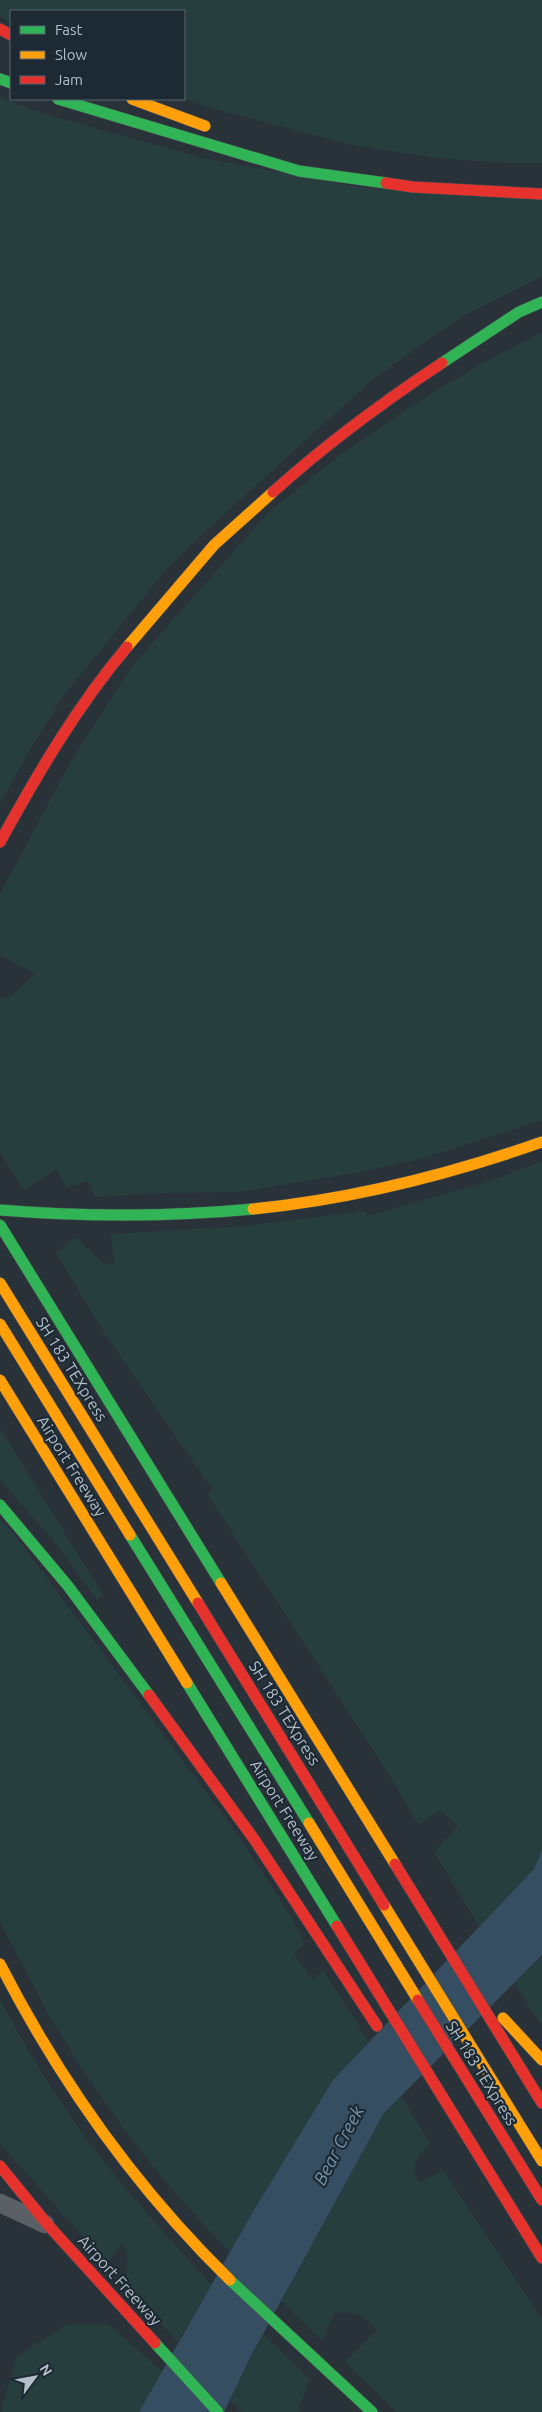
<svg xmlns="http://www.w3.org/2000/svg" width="542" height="2412" font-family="Ubuntu,sans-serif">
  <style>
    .green { fill: #273e3e }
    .water { fill: #364e62 }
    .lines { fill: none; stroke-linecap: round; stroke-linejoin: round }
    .street-casing { stroke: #484e53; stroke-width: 19 }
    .fast-casing { stroke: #484e53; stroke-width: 12 }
    .slow-casing { stroke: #484e53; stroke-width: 12 }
    .jam-casing { stroke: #484e53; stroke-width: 12 }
    .street { stroke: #5a6066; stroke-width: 18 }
    .fast { stroke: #30b455; stroke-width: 11 }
    .slow { stroke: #ff9f0a; stroke-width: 11 }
    .jam { stroke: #e5322d; stroke-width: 11 }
    .labels { text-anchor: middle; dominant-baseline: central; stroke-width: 4.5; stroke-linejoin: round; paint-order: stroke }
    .street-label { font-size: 16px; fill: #b4bfc9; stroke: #1d2933 }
    .water-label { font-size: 18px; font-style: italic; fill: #7394ad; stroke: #1d2933 }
  </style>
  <rect width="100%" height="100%" fill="#2a3239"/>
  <path class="green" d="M 0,0 L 542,0 L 542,163 L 505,163 L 438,158 L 352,145 L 207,107 L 184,98 L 184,11 L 11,11 L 11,23 L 0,16 Z
    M 0,97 L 44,114 L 204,158 L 360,187 L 542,198 L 542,276 L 464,315 L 373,379 L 207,530 L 164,572 L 64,695 L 29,751 L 0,804 Z
    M 542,332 L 542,1120 L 424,1158 L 360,1172 L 239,1192 L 158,1193 L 95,1197 L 88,1181 L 66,1188 L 57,1169 L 24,1190 L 0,1153 L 0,999 L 11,996 L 35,974 L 0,955 L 0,894 L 70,763 L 132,666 L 269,512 L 335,459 L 411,406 L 477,366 Z
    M 542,1161 L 542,1938 L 518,1885 L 479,1926 L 434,1852 L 458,1826 L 440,1810 L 418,1825 L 395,1784 L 208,1495 L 212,1489 L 101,1328 L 56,1253 L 75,1237 L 103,1263 L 114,1265 L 111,1234 L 244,1226 L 365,1211 L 367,1216 L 490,1181 Z
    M 0,1428 L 103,1595 L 97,1600 L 52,1539 L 0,1480 Z
    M 0,1519 L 14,1534 L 235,1831 L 292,1918 L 305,1944 L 294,1954 L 313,1980 L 323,1970 L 369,2042 L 333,2080 L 230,2253 L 175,2193 L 125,2131 L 81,2067 L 48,2014 L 0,1922 Z
    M 542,1956 L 542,2023 L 540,2023 L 514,1983 Z
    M 0,2000 C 33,2060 70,2121 114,2174 C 145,2213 179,2248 211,2285 L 178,2342 L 124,2285 L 128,2261 L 125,2247 L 121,2245 L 107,2263 L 0,2144 Z
    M 401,2096 L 430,2143 C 420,2154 406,2169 421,2182 L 443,2170 L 542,2319 L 542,2412 L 397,2412 L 345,2362 L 377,2330 C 363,2314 355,2311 334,2313 L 322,2341 L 281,2301 L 384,2113 Z
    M 67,2324 L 108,2324 L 162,2371 L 139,2412 L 1,2412 L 16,2357 Z
    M 263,2334 L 310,2379 L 299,2408 L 301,2412 L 242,2412 L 230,2400 Z"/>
  <path class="water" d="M 542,1850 L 542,1955 L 384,2113 L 253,2352 L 224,2412 L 139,2412 L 254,2210 L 333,2080 L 534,1869 Z"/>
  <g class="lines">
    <g class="street-casing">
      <path id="street" d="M 0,2203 L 45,2224"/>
    </g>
    <g class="fast-casing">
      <path id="fast" d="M 0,79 L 11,83
        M 58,99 L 299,171 L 386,183
        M 442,363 L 519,312 L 542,302
        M 0,1210 C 85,1217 168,1217 253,1209
        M 0,1225 L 221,1583
        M 0,1505 L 68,1586 L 149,1695
        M 130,1535 L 309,1823
        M 187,1683 L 337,1926
        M 230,2280 L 372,2412
        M 155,2343 L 218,2412"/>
    </g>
    <g class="slow-casing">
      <path id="slow" d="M 132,99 L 205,126
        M 127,647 L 214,545 L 273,492
        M 253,1209 C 353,1199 448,1175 542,1142
        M 0,1283 L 198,1603
        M 0,1324 L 130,1535
        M 0,1380 L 187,1683
        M 221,1583 L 395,1864
        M 309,1823 L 418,2000
        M 384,1905 L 542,2161
        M 0,1964 C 60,2081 136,2188 230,2280
        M 503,2018 L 542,2060"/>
    </g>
    <g class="jam-casing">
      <path id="jam" d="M 0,29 L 11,35
        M 386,183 L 413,187 L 542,194
        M 273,492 C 325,445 383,402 442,363
        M 0,842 C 37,775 77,706 127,647
        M 198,1603 L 384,1905
        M 149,1695 L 254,1839 L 377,2026
        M 395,1864 L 542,2103
        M 337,1926 L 542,2258
        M 418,2000 L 542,2200
        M 0,2166 L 48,2225 L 155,2343"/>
    </g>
    <use href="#street" class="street"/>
    <use href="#fast" class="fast"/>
    <use href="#slow" class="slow"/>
    <use href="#jam" class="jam"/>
  </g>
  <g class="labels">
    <g class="street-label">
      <text transform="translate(72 1369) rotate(58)">SH 183 TEXpress</text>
      <text transform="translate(72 1466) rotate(58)">Airport Freeway</text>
      <text transform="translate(285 1713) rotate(58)">SH 183 TEXpress</text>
      <text transform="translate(285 1810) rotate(58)">Airport Freeway</text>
      <text transform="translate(482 2073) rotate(58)">SH 183 TEXpress</text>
      <text transform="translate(120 2280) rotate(48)">Airport Freeway</text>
    </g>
    <g class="water-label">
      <text transform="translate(338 2145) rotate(-62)">Bear Creek</text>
    </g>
  </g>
  <rect x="10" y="10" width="175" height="90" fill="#1d2933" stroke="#59656f"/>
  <rect x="20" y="26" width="25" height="8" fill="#30b455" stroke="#59656f"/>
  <text x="55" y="35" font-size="15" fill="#b4bfc9">Fast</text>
  <rect x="20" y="51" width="25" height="8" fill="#ff9f0a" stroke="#59656f"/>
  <text x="55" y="60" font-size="15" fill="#b4bfc9">Slow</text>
  <rect x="20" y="76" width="25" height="8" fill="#e5322d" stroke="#59656f"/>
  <text x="55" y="85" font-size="15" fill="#b4bfc9">Jam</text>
  <g transform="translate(35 2377) rotate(58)" stroke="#1d2933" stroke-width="4" paint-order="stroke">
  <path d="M0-4L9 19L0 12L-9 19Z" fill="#b4bfc9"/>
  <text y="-8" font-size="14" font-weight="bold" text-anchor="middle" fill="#b4bfc9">N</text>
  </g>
</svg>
